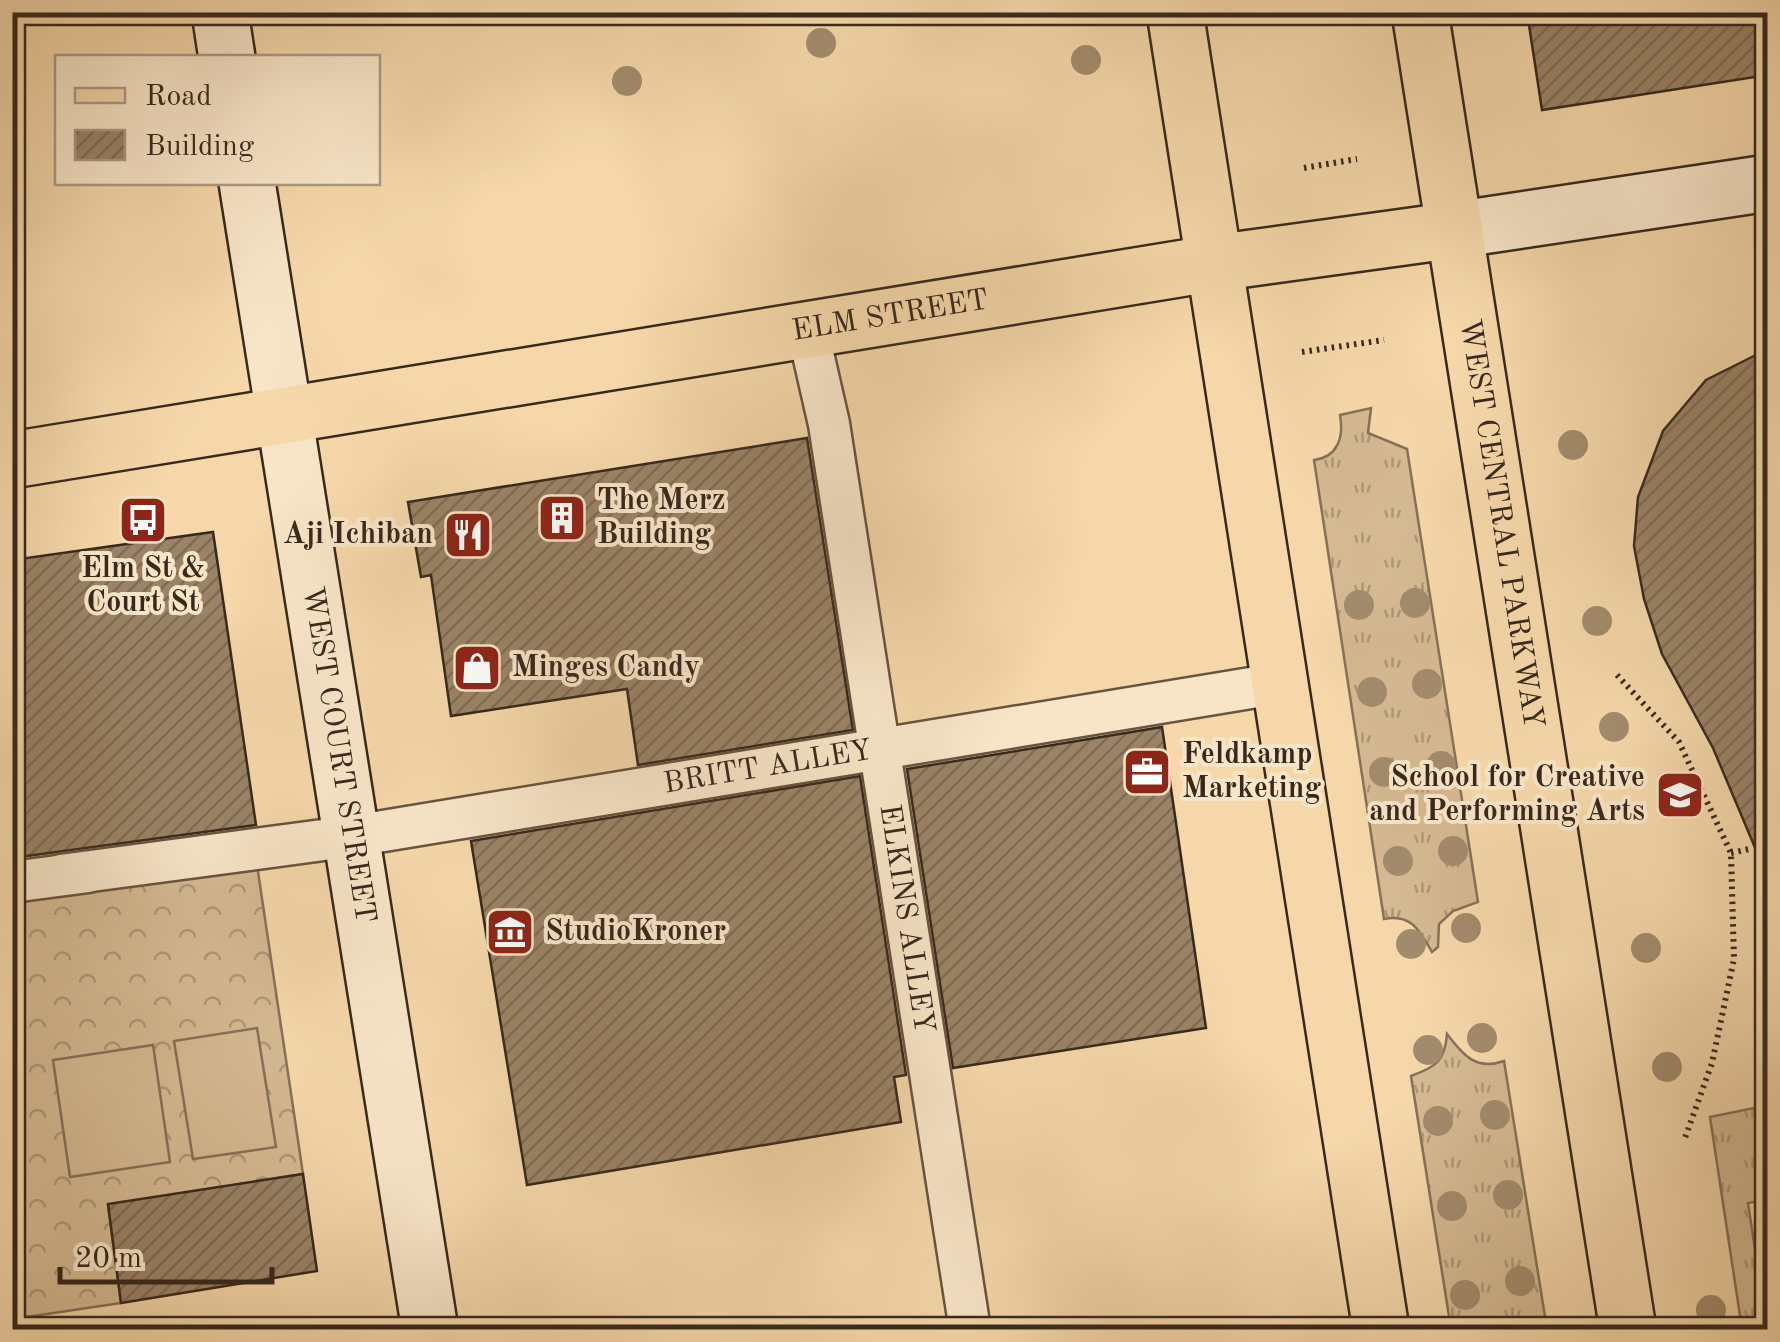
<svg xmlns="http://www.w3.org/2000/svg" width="1780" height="1342" font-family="'Old Standard TT',serif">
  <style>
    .grass { fill: url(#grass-tufts); stroke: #867158; stroke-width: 2.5 }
    .forest { fill: url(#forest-crowns); stroke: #867158; stroke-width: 2.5 }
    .pitch { fill: #d5b992; stroke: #867158; stroke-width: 2.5 }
    .building { fill: url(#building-hatch); stroke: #38291d; stroke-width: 2.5 }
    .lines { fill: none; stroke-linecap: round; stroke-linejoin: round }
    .lane-casing { stroke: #675440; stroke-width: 45 }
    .secondary-casing { stroke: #38291d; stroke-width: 60 }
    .primary-casing { stroke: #38291d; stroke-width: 60 }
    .path { stroke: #38291d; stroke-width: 6; stroke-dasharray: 2.5 5; stroke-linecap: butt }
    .lane { stroke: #f8e5c8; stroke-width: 40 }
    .secondary { stroke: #f8e5c8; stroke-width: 55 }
    .primary { stroke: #f5d7aa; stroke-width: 55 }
    .tree { fill: #a28b6c }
    .labels { text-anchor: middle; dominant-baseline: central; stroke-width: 8; stroke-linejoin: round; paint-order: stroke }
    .street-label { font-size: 30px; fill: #38291d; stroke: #f8e5c8 }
    .poi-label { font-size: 30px; font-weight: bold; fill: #38291d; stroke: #f8e5c8; text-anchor: start }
  </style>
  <defs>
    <pattern id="grass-tufts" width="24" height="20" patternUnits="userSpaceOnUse" patternTransform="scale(2.5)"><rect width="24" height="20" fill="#d5b992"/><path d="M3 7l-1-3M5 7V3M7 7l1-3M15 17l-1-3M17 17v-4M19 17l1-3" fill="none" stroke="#ae9677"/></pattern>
    <pattern id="forest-crowns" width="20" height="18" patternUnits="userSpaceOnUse" patternTransform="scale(2.5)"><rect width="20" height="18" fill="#d5b992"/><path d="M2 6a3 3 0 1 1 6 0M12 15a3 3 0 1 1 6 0" fill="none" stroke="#ae9677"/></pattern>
    <pattern id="building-hatch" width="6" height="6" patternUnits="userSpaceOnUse" patternTransform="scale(2.5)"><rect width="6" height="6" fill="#9a8366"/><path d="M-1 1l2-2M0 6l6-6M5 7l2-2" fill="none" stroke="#7f6b53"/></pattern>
  </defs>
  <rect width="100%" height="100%" fill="#f5d7aa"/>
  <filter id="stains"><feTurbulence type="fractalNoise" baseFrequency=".002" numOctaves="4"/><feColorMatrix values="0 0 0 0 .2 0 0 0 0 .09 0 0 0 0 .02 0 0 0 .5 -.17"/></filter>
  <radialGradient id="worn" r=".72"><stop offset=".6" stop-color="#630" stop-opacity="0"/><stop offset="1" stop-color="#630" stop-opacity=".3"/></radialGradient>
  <path class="grass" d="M 1371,408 L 1368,433 L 1407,449 L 1478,902 L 1453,911 L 1439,924 L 1438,947 L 1432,952 C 1420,931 1411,913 1384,919 L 1314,460 C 1338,457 1344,437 1340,415 Z
    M 1447,1034 C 1463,1055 1476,1071 1504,1061 L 1547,1329 L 1451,1329 L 1411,1076 C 1436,1067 1445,1061 1447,1034 Z
    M 1759,1107 L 1767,1200 L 1748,1203 L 1767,1329 L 1742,1329 L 1710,1117 Z"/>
  <path class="forest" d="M 257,865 L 303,1174 L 108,1205 L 121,1303 L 13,1319 L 12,900 Z"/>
  <path class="pitch" d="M 257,1028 L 276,1147 L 193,1159 L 174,1041 Z
    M 153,1045 L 170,1162 L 70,1177 L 53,1060 Z"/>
  <path class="building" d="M 1527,12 L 1768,12 L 1768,75 L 1542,110 Z
    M 1768,349 L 1768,876 L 1767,876 L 1713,748 L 1662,654 L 1644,599 L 1634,546 L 1638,497 L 1663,431 L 1706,380 Z
    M 807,438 L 853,730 L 638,765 L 627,689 L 451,716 L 431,575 L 421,577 L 408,502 Z
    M 213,532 L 256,825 L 12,858 L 12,560 Z
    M 1162,727 L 1206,1028 L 953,1068 L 907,769 Z
    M 860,776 L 906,1075 L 894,1077 L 901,1122 L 527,1185 L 471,841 Z
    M 303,1174 L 317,1271 L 121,1303 L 108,1204 Z"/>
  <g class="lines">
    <g class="lane-casing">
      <g id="lane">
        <path id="s1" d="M 808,332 L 829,424 L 970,1330"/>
        <path id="s2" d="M 61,875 L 353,836 L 1281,683"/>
        <path d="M 12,882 L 88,872"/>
      </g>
    </g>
    <g class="secondary-casing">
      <g id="secondary">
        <path d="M 220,12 L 227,58"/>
        <path id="s3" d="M 247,182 L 430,1330"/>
        <path d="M 1455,230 L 1768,183"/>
      </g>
    </g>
    <g class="primary-casing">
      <g id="primary">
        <path d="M 1175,12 L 1381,1330"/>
        <path id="s4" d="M 1420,12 L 1628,1330"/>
        <path id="s5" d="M 12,460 L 1215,263 L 1455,230"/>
      </g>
    </g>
    <path class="path" d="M 1304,168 L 1357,159
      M 1302,352 L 1384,340
      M 1617,675 L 1679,742 L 1731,853 L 1734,959 L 1712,1063 L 1685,1138
      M 1731,853 L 1749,849"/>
    <use href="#lane" class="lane"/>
    <use href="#secondary" class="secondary"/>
    <use href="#primary" class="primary"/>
  </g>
  <g class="tree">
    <circle cx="821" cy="43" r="15"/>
    <circle cx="1086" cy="60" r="15"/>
    <circle cx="627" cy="81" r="15"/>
    <circle cx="1573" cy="445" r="15"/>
    <circle cx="1415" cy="603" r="15"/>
    <circle cx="1359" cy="605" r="15"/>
    <circle cx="1597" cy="621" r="15"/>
    <circle cx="1427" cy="684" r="15"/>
    <circle cx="1372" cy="692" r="15"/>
    <circle cx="1614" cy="727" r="15"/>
    <circle cx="1441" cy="766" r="15"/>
    <circle cx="1384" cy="772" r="15"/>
    <circle cx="1453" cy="851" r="15"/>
    <circle cx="1398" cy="861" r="15"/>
    <circle cx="1466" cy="928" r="15"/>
    <circle cx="1411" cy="944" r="15"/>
    <circle cx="1646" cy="948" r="15"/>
    <circle cx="1482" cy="1038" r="15"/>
    <circle cx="1428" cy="1050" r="15"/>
    <circle cx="1667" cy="1067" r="15"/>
    <circle cx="1495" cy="1115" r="15"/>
    <circle cx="1438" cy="1121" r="15"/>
    <circle cx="1508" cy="1195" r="15"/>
    <circle cx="1452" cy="1206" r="15"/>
    <circle cx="1520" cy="1281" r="15"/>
    <circle cx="1465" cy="1295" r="15"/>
    <circle cx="1711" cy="1310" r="15"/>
  </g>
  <defs>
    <g id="building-square" transform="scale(2.5)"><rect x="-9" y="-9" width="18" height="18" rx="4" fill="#8f2418" stroke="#f8e5c8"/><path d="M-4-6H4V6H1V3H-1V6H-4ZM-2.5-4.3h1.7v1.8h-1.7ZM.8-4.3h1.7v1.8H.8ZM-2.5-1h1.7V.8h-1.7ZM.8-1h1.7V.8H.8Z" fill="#fff"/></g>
    <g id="bus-square" transform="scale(2.5)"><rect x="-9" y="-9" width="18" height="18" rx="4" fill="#8f2418" stroke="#f8e5c8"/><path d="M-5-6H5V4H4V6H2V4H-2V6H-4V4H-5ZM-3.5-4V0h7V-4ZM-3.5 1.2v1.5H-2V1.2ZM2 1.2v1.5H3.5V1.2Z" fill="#fff"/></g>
    <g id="restaurant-square" transform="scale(2.5)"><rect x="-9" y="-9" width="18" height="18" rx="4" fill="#8f2418" stroke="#f8e5c8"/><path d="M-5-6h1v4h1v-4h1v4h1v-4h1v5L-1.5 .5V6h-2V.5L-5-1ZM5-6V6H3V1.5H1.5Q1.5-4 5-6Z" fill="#fff"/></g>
    <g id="shop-square" transform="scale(2.5)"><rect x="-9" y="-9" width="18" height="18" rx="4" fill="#8f2418" stroke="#f8e5c8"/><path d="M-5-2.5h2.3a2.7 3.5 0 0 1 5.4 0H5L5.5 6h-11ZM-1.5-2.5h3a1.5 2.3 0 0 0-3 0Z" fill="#fff"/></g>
    <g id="office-square" transform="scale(2.5)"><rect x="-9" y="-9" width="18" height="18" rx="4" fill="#8f2418" stroke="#f8e5c8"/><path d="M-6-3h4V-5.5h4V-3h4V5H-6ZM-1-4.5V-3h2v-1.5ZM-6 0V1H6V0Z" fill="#fff"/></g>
    <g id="school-square" transform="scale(2.5)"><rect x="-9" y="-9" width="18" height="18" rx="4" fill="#8f2418" stroke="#f8e5c8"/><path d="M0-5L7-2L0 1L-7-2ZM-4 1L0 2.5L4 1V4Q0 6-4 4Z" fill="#fff"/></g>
    <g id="museum-square" transform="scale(2.5)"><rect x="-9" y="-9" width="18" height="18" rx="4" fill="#8f2418" stroke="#f8e5c8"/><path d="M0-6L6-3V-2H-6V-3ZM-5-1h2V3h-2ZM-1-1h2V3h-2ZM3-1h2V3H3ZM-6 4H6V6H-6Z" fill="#fff"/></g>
  </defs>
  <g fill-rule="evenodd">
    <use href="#building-square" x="562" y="518"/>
    <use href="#bus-square" x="143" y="520"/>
    <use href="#restaurant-square" x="468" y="535"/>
    <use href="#shop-square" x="477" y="668"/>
    <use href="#office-square" x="1147" y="772"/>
    <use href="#school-square" x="1680" y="795"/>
    <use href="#museum-square" x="510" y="932"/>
  </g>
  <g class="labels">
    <g class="street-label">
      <text stroke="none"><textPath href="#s5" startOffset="890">ELM STREET</textPath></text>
      <text stroke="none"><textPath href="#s4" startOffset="518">WEST CENTRAL PARKWAY</textPath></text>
      <text stroke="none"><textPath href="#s3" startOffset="580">WEST COURT STREET</textPath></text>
      <text stroke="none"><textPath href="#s2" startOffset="715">BRITT ALLEY</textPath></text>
      <text stroke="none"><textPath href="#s1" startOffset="595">ELKINS ALLEY</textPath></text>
    </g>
    <g class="poi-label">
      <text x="597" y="501">The Merz<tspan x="597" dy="34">Building</tspan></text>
      <text x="433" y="535" text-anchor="end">Aji Ichiban</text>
      <text x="143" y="569" text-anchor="middle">Elm St &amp;<tspan x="143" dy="34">Court St</tspan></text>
      <text x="512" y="668">Minges Candy</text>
      <text x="1182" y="755">Feldkamp<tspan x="1182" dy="34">Marketing</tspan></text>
      <text x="1645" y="778" text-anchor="end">School for Creative<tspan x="1645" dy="34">and Performing Arts</tspan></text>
      <text x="545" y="932">StudioKroner</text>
    </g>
  </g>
  <rect width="1780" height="1342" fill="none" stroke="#f5d7aa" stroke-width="50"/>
  <rect x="15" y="15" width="1750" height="1312" fill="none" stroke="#38291d" stroke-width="5"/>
  <rect x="25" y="25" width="1730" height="1292" fill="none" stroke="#38291d" stroke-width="2.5"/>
  <rect x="55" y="55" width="325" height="130" fill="#f8e5c8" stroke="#ab9a84" stroke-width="2.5"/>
  <rect x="75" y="88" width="50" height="15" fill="#f5d7aa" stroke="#ab9a84" stroke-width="2.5"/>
  <text x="145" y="105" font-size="30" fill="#38291d">Road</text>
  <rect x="75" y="130" width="50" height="30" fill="url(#building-hatch)" stroke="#ab9a84" stroke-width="2.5"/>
  <text x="145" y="155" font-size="30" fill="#38291d">Building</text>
  <path d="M60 1267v15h212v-15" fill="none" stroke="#38291d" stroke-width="5"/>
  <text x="75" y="1267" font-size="30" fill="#38291d" stroke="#f8e5c8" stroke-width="8" paint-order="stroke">20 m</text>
  <rect width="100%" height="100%" filter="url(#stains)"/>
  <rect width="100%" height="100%" fill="url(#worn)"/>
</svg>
